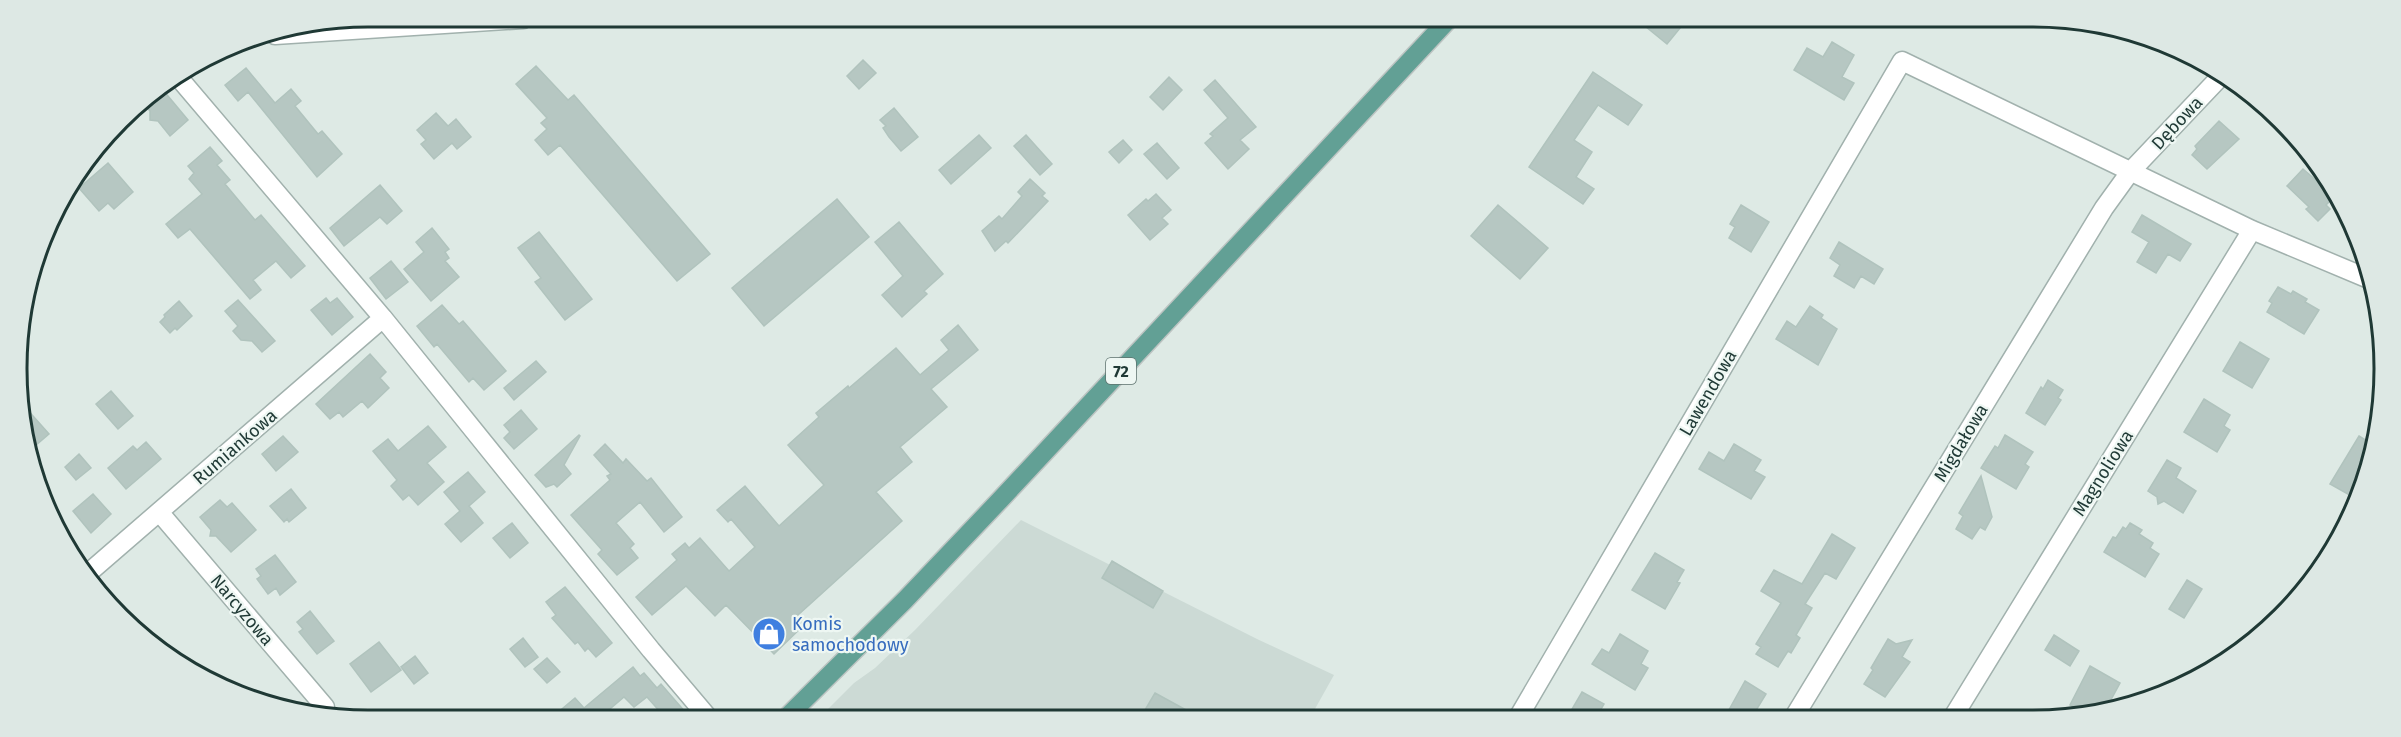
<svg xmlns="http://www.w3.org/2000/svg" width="2401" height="737" font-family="'Fira Sans',sans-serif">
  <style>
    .built { fill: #ccdad5 }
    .building { fill: #b6c7c2; stroke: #b0c3bd; stroke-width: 1.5 }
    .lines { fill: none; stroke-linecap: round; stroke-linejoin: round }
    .minor-casing { stroke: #a1b1ad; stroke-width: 21 }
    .major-casing { stroke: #bcc4c2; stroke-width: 21 }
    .minor { stroke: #fff; stroke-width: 18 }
    .major { stroke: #62a095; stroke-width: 18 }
    .labels { text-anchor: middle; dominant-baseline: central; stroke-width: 4.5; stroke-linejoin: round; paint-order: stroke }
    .shield { fill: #eef7f3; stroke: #5d726e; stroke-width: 1.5 }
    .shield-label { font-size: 16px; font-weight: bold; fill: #1f3935 }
    .street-label { font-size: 18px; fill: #1f3935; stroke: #eef7f3 }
    .shop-label { font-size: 18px; fill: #366cbe; stroke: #eef7f3; text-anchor: start }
    .rim { fill: none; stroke: #1f3935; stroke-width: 3 }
  </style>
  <rect width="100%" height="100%" fill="#deeae5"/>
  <path class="built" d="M 1021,520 L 1257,639 L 1334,675 L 1311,716 L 822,715 L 854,683 L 875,668 L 915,630 Z"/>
  <path class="building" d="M 1640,22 L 1685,22 L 1667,44 Z
    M 1832,42 L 1854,55 L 1842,77 L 1854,83 L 1844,100 L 1794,70 L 1807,48 L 1823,57 Z
    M 863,60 L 876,73 L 859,89 L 847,76 Z
    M 536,66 L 568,100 L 574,95 L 710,254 L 677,281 L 560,145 L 548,155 L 535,140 L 547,129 L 541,123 L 547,118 L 516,84 Z
    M 246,68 L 275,103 L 291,89 L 301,101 L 295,106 L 318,134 L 322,131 L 342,154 L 317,177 L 248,92 L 238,101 L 225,85 Z
    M 1593,72 L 1642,105 L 1628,125 L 1598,105 L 1574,140 L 1592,152 L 1576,177 L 1594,189 L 1583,204 L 1529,167 Z
    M 1169,77 L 1182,90 L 1163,110 L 1150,97 Z
    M 1215,80 L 1256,127 L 1240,140 L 1249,149 L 1228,169 L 1205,143 L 1213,136 L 1210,134 L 1228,118 L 1204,90 Z
    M 163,90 L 188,120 L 170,136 L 158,121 L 150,120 L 150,111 L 145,105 Z
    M 894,108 L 918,137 L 901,151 L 889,137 L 883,128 L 886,126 L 880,120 Z
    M 436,113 L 448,126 L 456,119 L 471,137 L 457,149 L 452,143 L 434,159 L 421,144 L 426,140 L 417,130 Z
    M 2219,121 L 2239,139 L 2207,169 L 2192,155 L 2197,149 L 2195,146 Z
    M 979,135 L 991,148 L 951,184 L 939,170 Z
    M 1026,135 L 1052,164 L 1040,175 L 1014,146 Z
    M 1123,140 L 1132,150 L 1119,163 L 1109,152 Z
    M 1157,143 L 1179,168 L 1167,179 L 1144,154 Z
    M 210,147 L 222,161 L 217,165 L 230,180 L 225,184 L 255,220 L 261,215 L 305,266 L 291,278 L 276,261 L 253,280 L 261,290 L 250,299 L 190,229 L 178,238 L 166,224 L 202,194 L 189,179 L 194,173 L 188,166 Z
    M 108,163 L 133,192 L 114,209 L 108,203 L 99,211 L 79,188 Z
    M 2303,169 L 2317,181 L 2325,173 L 2335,196 L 2326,205 L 2330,209 L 2318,221 L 2306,209 L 2309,207 L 2287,186 Z
    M 1030,179 L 1045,193 L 1042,196 L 1048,201 L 1008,243 L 1006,241 L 995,251 L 982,231 L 999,216 L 1002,219 L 1022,196 L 1018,192 Z
    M 380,185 L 402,211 L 387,224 L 380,217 L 344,246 L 330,228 Z
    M 1156,194 L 1171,210 L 1162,218 L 1168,224 L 1150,240 L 1128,215 L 1146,199 L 1148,201 Z
    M 837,199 L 869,237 L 764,326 L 732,288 Z
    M 1498,205 L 1548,248 L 1520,279 L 1471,236 Z
    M 1741,205 L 1769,222 L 1751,252 L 1729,238 L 1735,227 L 1730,224 Z
    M 2142,215 L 2191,244 L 2180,261 L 2168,254 L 2156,273 L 2137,262 L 2149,242 L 2132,232 Z
    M 899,222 L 943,274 L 924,291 L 927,294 L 902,317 L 882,295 L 903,276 L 875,242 Z
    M 432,228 L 449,249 L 445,252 L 449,258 L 445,261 L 459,277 L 431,301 L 404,269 L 424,252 L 416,242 Z
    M 539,232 L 592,299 L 565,320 L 535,282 L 541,278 L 518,248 Z
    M 1839,242 L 1883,269 L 1874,284 L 1861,276 L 1854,288 L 1834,276 L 1840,265 L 1830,258 Z
    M 391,261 L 408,282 L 386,299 L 370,278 Z
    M 2278,287 L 2291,294 L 2293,291 L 2307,299 L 2305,302 L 2319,310 L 2304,334 L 2267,312 L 2272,303 L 2269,301 Z
    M 326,298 L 330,303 L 337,298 L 353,317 L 332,335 L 311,310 Z
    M 238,300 L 275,341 L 262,352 L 252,341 L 241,340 L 233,331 L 238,326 L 225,311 Z
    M 179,301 L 192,316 L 177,330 L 175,328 L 170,333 L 160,322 L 165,317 L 164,315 Z
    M 442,305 L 459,324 L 463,321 L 506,371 L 484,390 L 473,378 L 469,382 L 437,344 L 434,347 L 417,326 Z
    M 1810,306 L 1823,315 L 1821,318 L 1837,329 L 1818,365 L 1776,339 L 1787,321 L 1796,327 Z
    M 958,325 L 978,350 L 931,389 L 947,407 L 900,447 L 912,462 L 876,492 L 902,521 L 798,615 L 806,623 L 774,654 L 726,605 L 715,616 L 686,586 L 652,615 L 636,597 L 677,560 L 672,554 L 685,543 L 689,548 L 700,538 L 729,571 L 755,547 L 731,519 L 728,522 L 717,510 L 745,486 L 779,526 L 824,485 L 788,445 L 819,417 L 816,413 L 848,386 L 849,388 L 896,348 L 920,375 L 949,350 L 941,340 Z
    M 2240,342 L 2269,359 L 2252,388 L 2223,371 Z
    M 370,354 L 386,372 L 380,378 L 389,388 L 368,408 L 362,401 L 343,417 L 339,412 L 330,419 L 316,404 Z
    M 536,361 L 546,372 L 514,400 L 504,388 Z
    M 2048,380 L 2063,390 L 2058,398 L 2061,400 L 2045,425 L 2026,413 L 2041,387 L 2043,389 Z
    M 111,391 L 133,416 L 118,429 L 96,404 Z
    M 2204,399 L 2230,415 L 2224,426 L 2230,430 L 2217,452 L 2184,432 Z
    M 25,407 L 49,434 L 28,452 Z
    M 521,410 L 537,429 L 514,449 L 504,438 L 510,432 L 504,425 Z
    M 428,426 L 446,447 L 427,463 L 444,482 L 418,505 L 409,495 L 403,500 L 391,486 L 397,480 L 373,451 L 388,439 L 398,451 Z
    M 579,435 L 580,436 L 564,465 L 571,474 L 557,487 L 554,484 L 546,487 L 535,475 Z
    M 2005,435 L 2033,452 L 2025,464 L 2029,467 L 2016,489 L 1981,468 L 1995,446 L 1998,448 Z
    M 283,436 L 298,452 L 276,471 L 262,454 Z
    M 2359,436 L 2375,446 L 2353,497 L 2330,484 Z
    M 146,442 L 161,459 L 126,489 L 108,468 L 133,446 L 137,450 Z
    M 605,444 L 623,463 L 626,459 L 647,481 L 651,478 L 682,517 L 664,532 L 640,502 L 616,523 L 634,544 L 630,548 L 638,558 L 617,575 L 598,554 L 602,550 L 571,515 L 610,480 L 607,476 L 611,474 L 594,455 Z
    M 1734,444 L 1761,460 L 1754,471 L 1765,477 L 1751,499 L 1699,469 L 1709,452 L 1724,461 Z
    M 79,454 L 91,468 L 76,480 L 65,467 Z
    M 2167,460 L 2181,468 L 2176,478 L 2196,491 L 2183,513 L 2164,501 L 2158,504 L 2157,497 L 2148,491 Z
    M 468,472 L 485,492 L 469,506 L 483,523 L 461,542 L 445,524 L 460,511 L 444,492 Z
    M 1981,476 L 1992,517 L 1985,530 L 1980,527 L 1972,539 L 1956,529 L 1963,516 L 1959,513 Z
    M 291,489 L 306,508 L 289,522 L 287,519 L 284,522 L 270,506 Z
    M 93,494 L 111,514 L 91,533 L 73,511 Z
    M 220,500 L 227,507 L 232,503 L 256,530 L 231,552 L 216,536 L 210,536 L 211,530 L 200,517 Z
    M 512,523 L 528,543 L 510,558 L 493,538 Z
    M 2130,523 L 2142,530 L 2139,534 L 2153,543 L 2150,548 L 2159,554 L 2145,577 L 2104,552 L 2113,537 L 2116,538 L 2123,527 L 2126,529 Z
    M 1832,534 L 1855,548 L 1836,579 L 1825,573 L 1805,604 L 1812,608 L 1796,635 L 1800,638 L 1791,653 L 1788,651 L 1778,667 L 1756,654 L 1761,647 L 1756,644 L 1781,603 L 1761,591 L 1774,570 L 1802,584 Z
    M 1655,553 L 1684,570 L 1677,582 L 1680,583 L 1665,609 L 1632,590 Z
    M 275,555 L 296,582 L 280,595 L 276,588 L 268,594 L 257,579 L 261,576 L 256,569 Z
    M 1112,561 L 1163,591 L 1153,608 L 1102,578 Z
    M 2187,580 L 2202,589 L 2184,618 L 2169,609 Z
    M 565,587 L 612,643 L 596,657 L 588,648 L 585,651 L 578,642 L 575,644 L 552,618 L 556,615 L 546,602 Z
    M 310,611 L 334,641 L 317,654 L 299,632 L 303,629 L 297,622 Z
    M 1620,634 L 1648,651 L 1641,664 L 1648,668 L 1635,690 L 1592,664 L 1602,649 L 1609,653 Z
    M 2054,635 L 2079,651 L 2070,666 L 2045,650 Z
    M 523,638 L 538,657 L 525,667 L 510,649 Z
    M 1888,639 L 1896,644 L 1912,640 L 1902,657 L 1910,662 L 1885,697 L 1864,684 L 1873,670 L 1871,668 Z
    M 379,642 L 401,670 L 371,692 L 350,664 Z
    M 415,656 L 428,673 L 414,684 L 401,667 Z
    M 547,658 L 560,672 L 547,683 L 534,669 Z
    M 2090,666 L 2120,683 L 2106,709 L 2088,715 L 2070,705 Z
    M 633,667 L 640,676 L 644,673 L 657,688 L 661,684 L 687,714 L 662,714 L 647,697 L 634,707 L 624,697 L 604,714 L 556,714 L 575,698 L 584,708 Z
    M 1745,681 L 1766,694 L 1752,717 L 1725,717 Z
    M 1582,692 L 1604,704 L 1597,716 L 1568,716 Z
    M 1155,693 L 1197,716 L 1142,715 Z"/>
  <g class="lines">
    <g class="minor-casing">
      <path id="minor" d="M 275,35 L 523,19
        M 179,78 L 383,318 L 651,650 L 706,715
        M 160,513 L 325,707
        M 86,575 L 383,318
        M 1519,716 L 1902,61 L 2252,230 L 2369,279
        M 1794,717 L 2104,208 L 2130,172 L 2223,74
        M 1953,717 L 2252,230"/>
    </g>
    <g class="major-casing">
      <path id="major" d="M 789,715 L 905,600 L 1000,500 L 1447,21"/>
    </g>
    <use href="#minor" class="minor"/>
    <use href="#major" class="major"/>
  </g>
  <defs>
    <g id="shop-disc" transform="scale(1.725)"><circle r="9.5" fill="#3f7fe0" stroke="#eef7f3"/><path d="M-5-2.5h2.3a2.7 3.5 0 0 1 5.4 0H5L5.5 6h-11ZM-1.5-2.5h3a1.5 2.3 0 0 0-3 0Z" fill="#fff"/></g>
  </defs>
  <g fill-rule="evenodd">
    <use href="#shop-disc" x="769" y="634"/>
  </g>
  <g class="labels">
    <rect class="shield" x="1106" y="358" width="30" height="26" rx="4.5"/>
    <g class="shield-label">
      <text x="1121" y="371">72</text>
    </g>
    <g class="street-label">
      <text transform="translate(2177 123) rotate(-47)">Dębowa</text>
      <text transform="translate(1708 393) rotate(-60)">Lawendowa</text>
      <text transform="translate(1961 443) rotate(-59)">Migdałowa</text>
      <text transform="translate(235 447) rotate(-41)">Rumiankowa</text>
      <text transform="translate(2103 473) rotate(-58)">Magnoliowa</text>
      <text transform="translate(242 610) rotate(50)">Narcyzowa</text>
    </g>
    <g class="shop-label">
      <text x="792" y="624">Komis<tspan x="792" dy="21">samochodowy</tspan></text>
    </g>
  </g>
  <path d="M0 0H2401V737H0ZM368 27H2033A341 341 0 0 1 2374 368V369A341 341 0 0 1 2033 710H368A341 341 0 0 1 27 369V368A341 341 0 0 1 368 27Z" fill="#dde8e4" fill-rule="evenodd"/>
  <path class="rim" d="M368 27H2033A341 341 0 0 1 2374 368V369A341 341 0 0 1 2033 710H368A341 341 0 0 1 27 369V368A341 341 0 0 1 368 27Z"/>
</svg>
